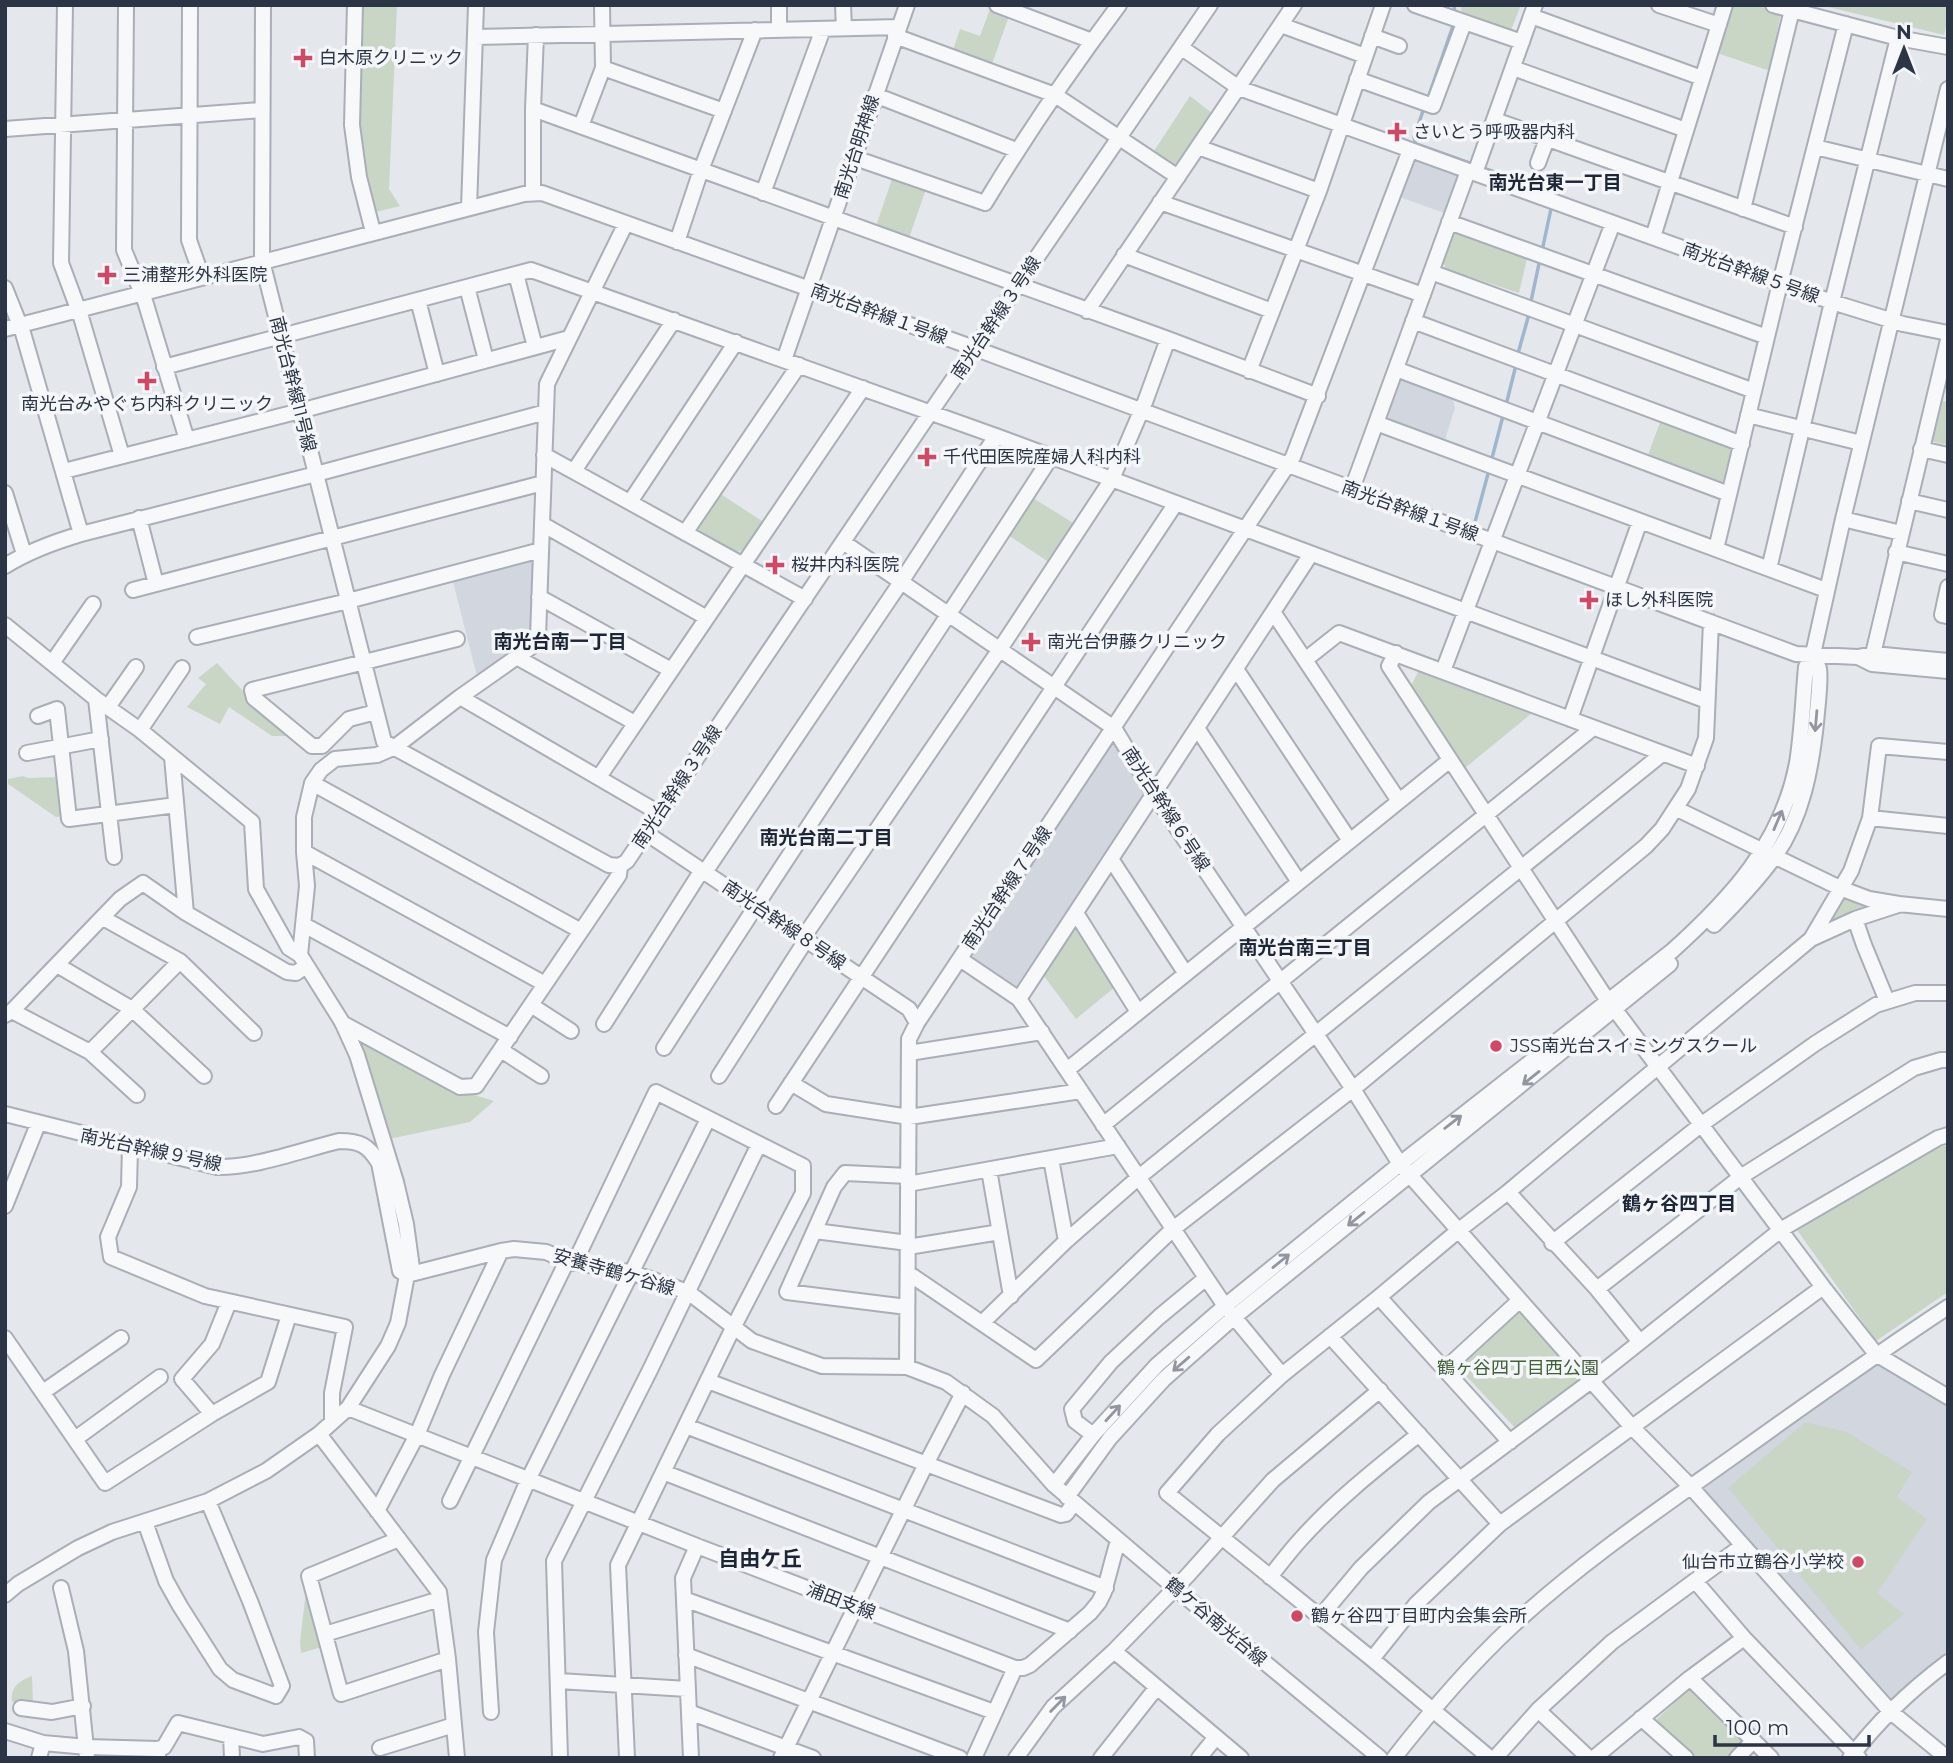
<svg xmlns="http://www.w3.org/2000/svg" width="1953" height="1763" font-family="Montserrat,'Noto Sans JP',sans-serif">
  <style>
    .built { fill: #d2d6de }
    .green { fill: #cad6c5 }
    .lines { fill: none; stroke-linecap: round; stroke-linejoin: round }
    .stream { stroke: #9fb7cc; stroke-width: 3.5 }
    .minor-casing { stroke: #a9aeb7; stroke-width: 18 }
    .minor { stroke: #f7f8fa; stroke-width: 14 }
    .oneway { stroke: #9196a0 }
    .poi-dot { fill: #d14864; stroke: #f4f6f9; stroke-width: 2.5 }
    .labels { text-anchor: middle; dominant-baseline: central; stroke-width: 7; stroke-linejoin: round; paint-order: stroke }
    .poi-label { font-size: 18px; fill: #2b3545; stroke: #f4f6f9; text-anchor: start }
    .street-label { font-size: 18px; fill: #2b3545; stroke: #f4f6f9 }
    .park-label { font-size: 18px; fill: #426138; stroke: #f4f6f9 }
    .neighbourhood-label { font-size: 19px; font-weight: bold; fill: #1d2636; stroke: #f4f6f9 }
    .quarter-label { font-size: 21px; font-weight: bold; fill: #1d2636; stroke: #f4f6f9 }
  </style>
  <rect width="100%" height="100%" fill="#e4e7ec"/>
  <path class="built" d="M 1415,159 L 1456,172 L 1460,179 L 1447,214 L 1397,196 L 1409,163 Z
    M 1401,376 L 1452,395 L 1455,408 L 1445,439 L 1385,419 L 1383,408 Z
    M 528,559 L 537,563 L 534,635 L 527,645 L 478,680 L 452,578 Z
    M 1110,743 L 1114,743 L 1148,792 L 1022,987 L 1016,988 L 971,958 L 970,953 Z
    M 1872,1360 L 1948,1403 L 1948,1656 L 1898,1699 L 1890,1699 L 1703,1490 L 1704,1481 Z"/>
  <path class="green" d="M 361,5 L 397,5 L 389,189 L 400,206 L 376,212 L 370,195 L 357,125 Z
    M 1460,5 L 1521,5 L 1511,30 L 1462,12 Z
    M 1731,5 L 1753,5 L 1781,12 L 1770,71 L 1717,53 Z
    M 1820,5 L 1948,5 L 1948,17 L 1944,35 Z
    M 990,9 L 1009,16 L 992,64 L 953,50 L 960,29 L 980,36 Z
    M 1190,96 L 1212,113 L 1181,163 L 1174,166 L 1154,151 Z
    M 893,176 L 926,189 L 908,241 L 875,229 Z
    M 1454,229 L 1528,254 L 1519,293 L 1446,269 L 1443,262 Z
    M 1939,400 L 1948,402 L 1948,445 L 1929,441 Z
    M 1662,417 L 1730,442 L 1735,449 L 1728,479 L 1721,482 L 1648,455 Z
    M 716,491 L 762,521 L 745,550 L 736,552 L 696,530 L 694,523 Z
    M 1028,495 L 1075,524 L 1050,563 L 1005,533 Z
    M 217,663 L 243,691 L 288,729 L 285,736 L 272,736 L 229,707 L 220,724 L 187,707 L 206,684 L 198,678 Z
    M 1421,666 L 1537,709 L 1465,768 L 1410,688 Z
    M 23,776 L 28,778 L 60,777 L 65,816 L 56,817 L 8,784 L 8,779 Z
    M 1848,898 L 1876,906 L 1824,931 L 1838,902 Z
    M 1072,924 L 1115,987 L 1076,1019 L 1041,972 Z
    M 357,1037 L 458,1090 L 494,1101 L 470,1122 L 389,1139 Z
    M 1948,1145 L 1948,1292 L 1876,1341 L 1797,1230 L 1939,1147 Z
    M 1520,1305 L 1583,1378 L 1516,1429 L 1455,1364 Z
    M 1805,1422 L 1847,1432 L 1912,1472 L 1897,1497 L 1927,1519 L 1877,1593 L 1904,1614 L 1861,1650 L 1728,1488 Z
    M 306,1591 L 322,1647 L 301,1653 L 300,1642 Z
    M 32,1676 L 33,1703 L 12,1702 C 10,1688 18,1681 32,1676 Z
    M 1692,1686 L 1748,1742 L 1732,1758 L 1696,1758 L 1654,1722 Z"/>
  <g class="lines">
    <path class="stream" d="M 1454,5 L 1455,15
      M 1427,101 L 1454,23
      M 1424,108 L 1414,137 L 1416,144 L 1475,165
      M 1483,168 L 1554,192 L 1553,197
      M 1542,251 L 1552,204
      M 1530,306 L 1540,259
      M 1517,357 L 1529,314
      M 1506,405 L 1516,365
      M 1491,462 L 1504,412
      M 1475,522 L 1489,470
      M 5,695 L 5,697"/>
    <g class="minor-casing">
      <path id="minor" d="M 65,5 L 61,263 L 81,317 L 122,456
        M 126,5 L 124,250 L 145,301 L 187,440
        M 190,5 L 189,240 L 202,277
        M 263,5 L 262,255 L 264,269 L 384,742 L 609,865 L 620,866 L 627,861 L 930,413 L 1210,5
        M 355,5 L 352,125 L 359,177 L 373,232
        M 779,5 L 779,30
        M 843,5 L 844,28
        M 997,5 L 1092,41
        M 1415,5 L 1522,42
        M 1659,5 L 1719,25
        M 1773,5 L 1898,38 L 1948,47
        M 1531,16 L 1702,78
        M 1281,25 L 1365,56
        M 895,36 L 1055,95 L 1178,177
        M 1372,36 L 1399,46
        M 475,37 L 899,27
        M 1182,48 L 1239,88 L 1832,302 L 1903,324 L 1948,333
        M 603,68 L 724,111
        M 1513,68 L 1686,130
        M 1357,79 L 1433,106 L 1464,23
        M 875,95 L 1016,150
        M 533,109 L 1168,339 L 1318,396
        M 1495,120 L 1795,227
        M 581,126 L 603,68 L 602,5
        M 5,129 L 261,110
        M 1198,147 L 1319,191
        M 1815,147 L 1948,179
        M 855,158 L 985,203 C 1026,135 1071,69 1119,5
        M 1538,163 L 1547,139
        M 1475,173 L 1535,5
        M 533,193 L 533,109 L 536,35
        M 763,193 L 823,29
        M 1160,202 L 1423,295
        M 469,208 L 476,5
        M 1743,209 L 1792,10
        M 1449,222 L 1767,337
        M 1653,237 L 1725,5
        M 677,242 L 701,170 L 755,30
        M 1124,255 L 1272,311
        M 1431,272 L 1754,391
        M 516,274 L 535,347
        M 467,287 L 486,360
        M 5,288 L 23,333 L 81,534
        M 418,300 L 437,374
        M 1087,311 L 1294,5
        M 1413,321 L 1742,444
        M 5,329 L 524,194 L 542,193 L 963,344 L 1796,654 L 1858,657 L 1873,654 L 1948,661
        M 784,360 L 907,5
        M 164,367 L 531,270 L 996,436 L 1707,701
        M 1396,369 L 1729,494
        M 1249,371 L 1319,191 L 1383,5
        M 1748,415 L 1861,443
        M 1376,423 L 1826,590
        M 1921,449 L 1948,455
        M 544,455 L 805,599
        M 64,471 L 300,411 L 569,338
        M 574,471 L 674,320
        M 1352,489 L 1468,171
        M 5,493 L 24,554
        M 1909,501 L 1948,510
        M 630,502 L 736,342
        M 139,518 L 156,584
        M 1843,519 L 1901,533
        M 542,524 L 707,618
        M 685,533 L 799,365
        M 843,542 L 1114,728 L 1154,794 L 1353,1089 L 1400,1164 L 1632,1427 L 1691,1487 L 1891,1712 L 1947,1758
        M 1716,549 L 1780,283 L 1846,24
        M 1896,552 L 1948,564
        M 5,566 C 29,551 54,542 81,534 L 316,474 L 546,412
        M 1769,569 L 1832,302 L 1898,38
        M 1948,587 L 1942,615 L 1948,616
        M 133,590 L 543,483
        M 539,597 L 671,670
        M 1273,612 L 1399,801
        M 5,625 L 96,699 L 140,730 L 252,822 L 256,889 L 289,948 L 300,955
        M 197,637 L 348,601 L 541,550
        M 1396,653 L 1389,666 L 1604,995 L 1823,1287 L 1876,1354 L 1948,1397
        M 1873,654 L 1948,340
        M 1858,657 L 1872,664 L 1948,671
        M 518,658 L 635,723
        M 1305,660 L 1339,633 L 1697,766
        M 52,663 L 93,604
        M 1236,669 L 1350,841
        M 1443,671 L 1613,223
        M 460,697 L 659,813
        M 96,699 L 114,857
        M 108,707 L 136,667
        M 376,712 L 349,719 L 322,746 L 312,746 L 254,698 L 252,690 L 457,639
        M 38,716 L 57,709 L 69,819 L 176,805
        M 1570,719 L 1640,521
        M 1197,728 L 1299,882
        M 140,730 L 182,668
        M 27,753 L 101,739
        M 172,757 L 186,913
        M 599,777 L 863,388
        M 312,783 L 581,931
        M 1677,809 L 1840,888 L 1869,899 L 1899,904 L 1948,909
        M 1870,818 L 1948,826
        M 646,833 L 909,1009 L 917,1023
        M 304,852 L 545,984
        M 1111,859 L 1186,974
        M 705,872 L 901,582 L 996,436
        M 1076,913 L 1138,1012
        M 103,918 L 180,961 L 254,1033
        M 1855,919 L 1864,945 L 1887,1001
        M 304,925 L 510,1037
        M 1714,925 C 1735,904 1757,881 1775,856 C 1802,818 1811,770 1816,723 C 1817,709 1821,682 1819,669 C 1818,665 1815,659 1813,654
        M 803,938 L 1000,649 L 1112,479 L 1145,402 L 1168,339
        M 1811,939 L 1855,919 L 1898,905
        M 960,959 L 1019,999 L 1225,1306 L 1282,1375
        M 57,965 L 132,1009 L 204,1076
        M 1019,999 L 1311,554
        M 531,1005 L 571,1031
        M 12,1011 L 90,1052 L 137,1095
        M 5,1015 L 12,1011 L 120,899 L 143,883 L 186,913 L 287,972 L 296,973 L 306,966
        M 342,1023 L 460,1087 L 476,1086 L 619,875 L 620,866
        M 604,1024 L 702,870
        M 664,1048 C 791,849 924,655 1051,457
        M 501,1050 L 541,1076
        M 90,1052 L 180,961
        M 909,1053 L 1042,1032
        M 1067,1070 L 1450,760
        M 719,1076 L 806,940
        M 791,1083 L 826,1104 L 909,1117 L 1081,1091
        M 776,1106 L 1176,503
        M 5,1114 L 217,1167 C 254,1168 302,1150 339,1141 C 360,1141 368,1145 379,1163 L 400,1271 L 407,1275
        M 1103,1125 L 1593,728
        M 130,1147 L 129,1187 L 108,1237 L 111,1257 L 205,1296 L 345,1327 L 332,1393 L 332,1421
        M 1051,1159 L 1066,1241
        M 989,1170 L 1011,1296
        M 908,1184 L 1118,1146
        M 1508,1192 L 1597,1289 L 1640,1342
        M 5,1206 L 38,1124
        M 815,1231 L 908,1243
        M 1552,1243 L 1702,1124 L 1816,1043 L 1876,1005 L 1915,993 L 1948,993
        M 908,1247 L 1000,1232
        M 575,1262 L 656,1092 L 803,1166 L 803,1193 L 733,1328 L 618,1565 L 627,1758
        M 908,1273 L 1036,1360 L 1173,1229 L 1353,1089 L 1646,846 L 1662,829 L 1688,789 L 1706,738 L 1711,622
        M 407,1275 L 501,1251 L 514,1249 L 546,1252 L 567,1261 L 633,1273 L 688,1292 L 752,1341 L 822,1366 L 907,1367 L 946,1382 L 993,1416 L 1054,1485 L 1175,1588 L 1380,1758
        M 1597,1289 L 1742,1176 L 1914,1068 L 1941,1060 L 1948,1060
        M 1379,1297 L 1510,1442
        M 907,1307 L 787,1292 L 834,1187 L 845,1173 L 908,1176
        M 982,1323 L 1066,1241 L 1139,1177 L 1662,754
        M 1330,1336 L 1500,1524
        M 5,1338 L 105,1483 L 212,1414 L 268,1382 L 289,1315
        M 907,1367 L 909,1039 L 917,1023 L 1293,457 L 1410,150
        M 1445,1369 L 1520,1300
        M 708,1381 L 1061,1515 L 1066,1514 L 1074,1503
        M 43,1392 L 121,1338
        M 348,1408 L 697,1546 L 1015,1668 L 1023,1668 L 1030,1665 L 1090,1613 L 1099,1602 L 1104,1592 L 1118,1540
        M 212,1414 L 182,1379 L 212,1344 L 229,1302
        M 686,1426 L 1106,1588
        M 319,1434 L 439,1592 L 448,1659 L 457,1758
        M 1093,1435 L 1075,1421 L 1072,1409 L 1111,1362 L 1159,1317 L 1206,1278
        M 75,1439 L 160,1377
        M 663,1472 L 1070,1631
        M 1054,1485 L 1093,1435 L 1157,1365 L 1225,1306 L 1400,1164 L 1672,951 C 1730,899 1782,843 1797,763 C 1802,732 1803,699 1806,667 L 1813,654 L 1843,519 L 1948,89
        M 1067,1497 L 1110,1438 L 1164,1379 L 1233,1318 L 1670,964
        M 450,1501 L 567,1261
        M 377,1511 L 417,1435 L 442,1375 L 501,1251
        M 145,1522 L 166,1581 L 180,1606 L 220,1669 L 233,1680 L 276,1696 L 282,1686 L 250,1601 L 208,1501
        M 399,1539 L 309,1576 L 341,1694 L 448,1659
        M 1270,1577 C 1280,1564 1290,1551 1301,1539 C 1336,1500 1378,1467 1419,1434
        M 1696,1582 L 1744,1638 L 1859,1758
        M 61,1588 L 76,1651 L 87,1758
        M 5,1595 L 18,1584 L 78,1548 L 112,1532 L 208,1501 L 266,1471 L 319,1434 L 348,1408 L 388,1346 L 398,1323 L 407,1275 L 412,1268 L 406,1224 L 396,1182 L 357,1055 L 342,1022 L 300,955 L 307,886 L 304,852 L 304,817 L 312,783 L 321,770 L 335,759 L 377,755 L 395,747 L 460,697 L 534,645 L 538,637 L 547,384 L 626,223
        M 684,1599 L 994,1712
        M 1320,1617 L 1361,1568 L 1429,1502 L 1591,1381 L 1782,1229 L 1938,1138 L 1948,1135
        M 325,1634 L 440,1599
        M 1114,1651 L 1241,1758
        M 686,1655 L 960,1758
        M 1372,1659 L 1416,1604 L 1500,1524 L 1823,1287
        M 1690,1678 L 1771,1758
        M 559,1681 L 687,1689
        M 21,1708 L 52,1712 L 83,1706
        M 1538,1710 L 1589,1758
        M 491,1712 L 486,1632 L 494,1560 L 528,1480 L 708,1119
        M 689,1712 L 813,1758
        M 1641,1718 L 1686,1758
        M 5,1731 L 43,1743 L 87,1747 L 158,1749 L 158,1758
        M 231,1736 L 232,1758
        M 380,1748 L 454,1725
        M 158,1749 L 164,1747 L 178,1723 L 263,1744 L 299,1737 L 306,1741 L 307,1758
        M 39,1758 L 43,1743
        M 560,1758 L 554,1561 L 650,1370 L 759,1144
        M 691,1758 L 683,1578 L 697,1546
        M 781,1758 L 926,1464 L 963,1393
        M 974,1758 L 1015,1668
        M 1016,1758 L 1053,1707 L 1114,1651 L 1188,1575 L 1273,1480 L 1380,1390
        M 1101,1758 L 1157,1687
        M 1199,1758 L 1216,1737
        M 1394,1758 C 1430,1712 1468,1667 1511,1627 C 1579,1564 1658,1510 1734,1456 C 1805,1405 1875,1355 1948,1307
        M 1490,1758 L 1372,1659 L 1167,1493 L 1218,1434 L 1282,1375 L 1379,1297 L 1459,1230 L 1508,1192 L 1811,939 L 1851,871 L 1870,818 L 1879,746 L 1948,752
        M 1495,1758 L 1538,1710 L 1612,1642 L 1742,1546
        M 1594,1758 L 1690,1678 L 1744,1638
        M 1737,1758 L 1753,1741
        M 1850,1758 C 1877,1722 1912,1689 1948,1662"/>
    </g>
    <use href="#minor" class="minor"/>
  </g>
  <defs><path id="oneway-shaft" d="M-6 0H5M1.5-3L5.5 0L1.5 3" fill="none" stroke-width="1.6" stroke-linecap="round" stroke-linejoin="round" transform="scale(1.75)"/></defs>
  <g class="oneway">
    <use href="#oneway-shaft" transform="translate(1816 721) rotate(95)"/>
    <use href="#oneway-shaft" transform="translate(1778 820) rotate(-67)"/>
    <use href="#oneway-shaft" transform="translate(1531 1078) rotate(141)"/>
    <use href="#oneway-shaft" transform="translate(1453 1122) rotate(-38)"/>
    <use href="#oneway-shaft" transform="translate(1356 1219) rotate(141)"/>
    <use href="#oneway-shaft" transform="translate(1281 1261) rotate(-39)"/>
    <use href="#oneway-shaft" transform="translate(1181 1364) rotate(139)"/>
    <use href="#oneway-shaft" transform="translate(1113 1413) rotate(-47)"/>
    <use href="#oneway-shaft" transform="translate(1058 1704) rotate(-45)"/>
  </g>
  <g class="poi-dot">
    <path d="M299.5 47.5h7v7h7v7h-7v7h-7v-7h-7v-7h7z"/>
    <path d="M1393.5 121.5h7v7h7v7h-7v7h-7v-7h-7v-7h7z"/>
    <path d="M103.5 264.5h7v7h7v7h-7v7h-7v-7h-7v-7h7z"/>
    <path d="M143.5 370.5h7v7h7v7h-7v7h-7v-7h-7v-7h7z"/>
    <path d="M923.5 446.5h7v7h7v7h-7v7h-7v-7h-7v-7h7z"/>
    <path d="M771.5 554.5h7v7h7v7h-7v7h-7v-7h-7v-7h7z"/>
    <path d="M1585.5 589.5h7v7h7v7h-7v7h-7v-7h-7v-7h7z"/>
    <path d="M1027.5 631.5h7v7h7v7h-7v7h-7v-7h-7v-7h7z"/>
    <circle cx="1496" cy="1046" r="7"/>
    <circle cx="1858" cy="1562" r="7"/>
    <circle cx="1297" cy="1616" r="7"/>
  </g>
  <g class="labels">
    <g class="poi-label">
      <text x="319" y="58">白木原クリニック</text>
      <text x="1413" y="132">さいとう呼吸器内科</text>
      <text x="123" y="275">三浦整形外科医院</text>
      <text x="147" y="404" text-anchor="middle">南光台みやぐち内科クリニック</text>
      <text x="943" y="457">千代田医院産婦人科内科</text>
      <text x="791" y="565">桜井内科医院</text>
      <text x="1605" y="600">ほし外科医院</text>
      <text x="1047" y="642">南光台伊藤クリニック</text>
      <text x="1510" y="1046">JSS南光台スイミングスクール</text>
      <text x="1844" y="1562" text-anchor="end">仙台市立鶴谷小学校</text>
      <text x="1311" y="1616">鶴ヶ谷四丁目町内会集会所</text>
    </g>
    <g class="street-label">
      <text transform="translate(857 147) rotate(-72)">南光台明神線</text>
      <text transform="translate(1751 273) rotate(20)">南光台幹線５号線</text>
      <text transform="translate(879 314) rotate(20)">南光台幹線１号線</text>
      <text transform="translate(996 318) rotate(-56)">南光台幹線３号線</text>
      <text transform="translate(293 384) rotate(76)">南光台幹線11号線</text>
      <text transform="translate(1410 511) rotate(20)">南光台幹線１号線</text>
      <text transform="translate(677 787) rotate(-56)">南光台幹線３号線</text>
      <text transform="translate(1166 809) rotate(57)">南光台幹線６号線</text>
      <text transform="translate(1007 888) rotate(-56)">南光台幹線７号線</text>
      <text transform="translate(784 925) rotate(34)">南光台幹線８号線</text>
      <text transform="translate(151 1150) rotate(12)">南光台幹線９号線</text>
      <text transform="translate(614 1272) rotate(16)">安養寺鶴ケ谷線</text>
      <text transform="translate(841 1601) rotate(21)">浦田支線</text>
      <text transform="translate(1216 1622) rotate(40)">鶴ケ谷南光台線</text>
    </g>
    <g class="park-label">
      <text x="1518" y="1368">鶴ヶ谷四丁目西公園</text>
    </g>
    <g class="neighbourhood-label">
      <text x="1555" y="182">南光台東一丁目</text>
      <text x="560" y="641">南光台南一丁目</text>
      <text x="826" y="837">南光台南二丁目</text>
      <text x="1305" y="947">南光台南三丁目</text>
      <text x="1679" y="1203">鶴ヶ谷四丁目</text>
    </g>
    <g class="quarter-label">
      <text x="760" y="1558">自由ケ丘</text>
    </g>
  </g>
  <rect width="1953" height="1763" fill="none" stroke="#2b3545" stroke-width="14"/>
  <g transform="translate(1904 49)" stroke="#f4f6f9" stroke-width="5" paint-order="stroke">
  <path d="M0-5L12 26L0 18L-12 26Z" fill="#2b3545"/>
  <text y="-10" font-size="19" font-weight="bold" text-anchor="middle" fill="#2b3545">N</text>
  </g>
  <path d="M1715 1735v10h154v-10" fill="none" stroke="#2b3545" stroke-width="3.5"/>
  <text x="1726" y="1735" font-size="21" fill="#2b3545" stroke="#f4f6f9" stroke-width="5" paint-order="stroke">100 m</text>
</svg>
